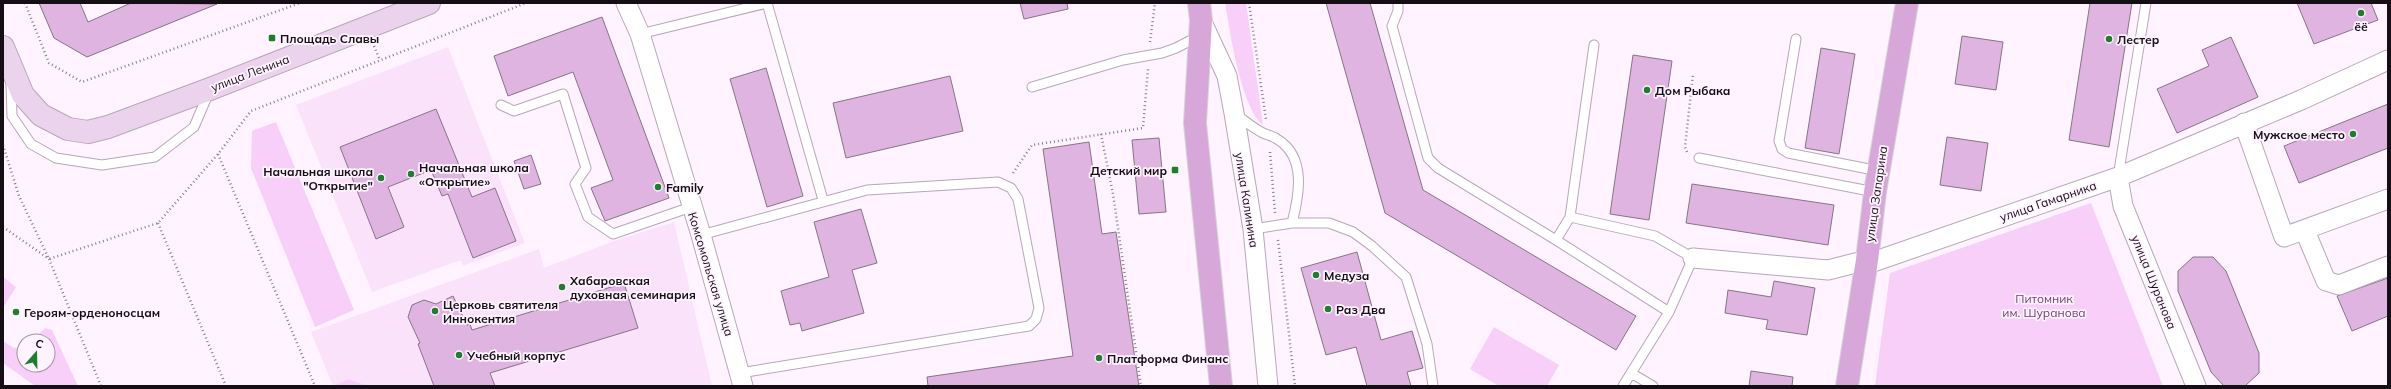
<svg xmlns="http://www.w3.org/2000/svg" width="2391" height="389" font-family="Mulish,sans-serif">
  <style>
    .built { fill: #fae2fb }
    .green { fill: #f7cff8 }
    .building { fill: #e0b4e1; stroke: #857586 }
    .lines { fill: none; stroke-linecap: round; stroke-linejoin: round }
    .service-casing { stroke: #b8a7b9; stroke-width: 11 }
    .minor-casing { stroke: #b8a7b9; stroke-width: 21 }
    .secondary-casing { stroke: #b8a7b9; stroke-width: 24 }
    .primary-casing { stroke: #d5d4d5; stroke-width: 24 }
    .path { stroke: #898089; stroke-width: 2.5; stroke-dasharray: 1 3; stroke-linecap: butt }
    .service { stroke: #fff; stroke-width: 9 }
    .minor { stroke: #fff; stroke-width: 19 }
    .secondary { stroke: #ecd3ed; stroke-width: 22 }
    .primary { stroke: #d8a7da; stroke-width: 22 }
    .poi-dot { fill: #1f7d2e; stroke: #fef3fe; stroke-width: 1.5 }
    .labels { text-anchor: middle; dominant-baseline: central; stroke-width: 3.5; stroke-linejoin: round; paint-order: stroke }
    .poi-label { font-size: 12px; font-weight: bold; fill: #150f15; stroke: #fef3fe; text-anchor: start }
    .street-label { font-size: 12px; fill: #150f15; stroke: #fef3fe }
    .park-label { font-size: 12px; fill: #743f77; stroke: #fef3fe }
  </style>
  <rect width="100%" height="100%" fill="#fef3fe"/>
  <path class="built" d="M 448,47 L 525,243 L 463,266 L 461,260 L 372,292 L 296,105 Z
    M 674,222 L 712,386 L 333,386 L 311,332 L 539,249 L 544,268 L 614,241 Z"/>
  <path class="green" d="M 1225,3 L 1246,3 L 1263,125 C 1241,107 1230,32 1225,3 Z
    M 276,122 L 354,310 L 315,327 L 251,168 L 252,131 Z
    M 2091,203 L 2163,386 L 1875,386 L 1890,273 Z
    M 3,277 L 16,287 L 3,308 Z
    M 1494,327 L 1559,365 L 1547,386 L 1499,386 L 1470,369 Z
    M 45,328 L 52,330 L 78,386 L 35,386 L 3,363 L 3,341 L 14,348 L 24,347 L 24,365 L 48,365 L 48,341 L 32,341 Z
    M 348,379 L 368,386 L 334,386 Z"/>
  <path class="building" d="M 39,3 L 80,3 L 88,22 L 131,3 L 217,4 L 87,57 L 54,38 Z
    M 1020,3 L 1067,3 L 1068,9 L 1024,19 Z
    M 1326,3 L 1370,3 L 1423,190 L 1636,316 L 1616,350 L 1385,213 Z
    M 2090,3 L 2132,3 L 2109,147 L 2069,140 Z
    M 2297,3 L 2371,3 L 2378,20 L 2314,44 Z
    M 602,17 L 669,198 L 605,221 L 591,188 L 613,180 L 573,72 L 508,96 L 494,56 Z
    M 1962,36 L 2003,42 L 1996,90 L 1955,84 Z
    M 2231,37 L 2258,97 L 2177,133 L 2157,89 L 2209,66 L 2202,50 Z
    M 1821,48 L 1855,54 L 1839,154 L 1805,148 Z
    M 1633,55 L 1672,61 L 1649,220 L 1610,214 Z
    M 766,68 L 803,196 L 767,207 L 730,79 Z
    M 950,76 L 963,131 L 846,158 L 833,103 Z
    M 2388,104 L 2388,148 L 2299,183 L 2284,146 Z
    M 436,109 L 472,197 L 495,188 L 516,241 L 473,258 L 448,194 L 442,196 L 431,170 L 388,187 L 404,227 L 376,239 L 340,147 Z
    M 1947,137 L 1988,143 L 1981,191 L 1940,185 Z
    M 1159,138 L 1166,212 L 1139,214 L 1132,140 Z
    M 1089,142 L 1102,234 L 1116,232 L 1139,386 L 928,386 L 927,377 L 1073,356 L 1043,149 Z
    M 531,155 L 541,184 L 524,189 L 514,161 Z
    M 1692,184 L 1834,205 L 1828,245 L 1686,223 Z
    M 861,209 L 877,263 L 852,270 L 864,313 L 802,331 L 800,323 L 790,325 L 781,291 L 829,277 L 814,222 Z
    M 1357,252 L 1381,340 L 1412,331 L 1423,368 L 1407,372 L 1411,386 L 1367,386 L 1356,347 L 1326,355 L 1301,268 Z
    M 2193,257 L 2213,257 L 2226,271 L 2259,353 L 2259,373 L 2245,386 L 2224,386 L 2211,372 L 2178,291 L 2178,271 Z
    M 2388,278 L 2388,316 L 2352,331 L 2337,296 Z
    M 1774,281 L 1815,288 L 1807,335 L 1766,329 L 1768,320 L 1725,313 L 1728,290 L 1771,297 Z
    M 624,283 L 638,328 L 490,373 L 495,386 L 434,386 L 418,344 L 420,343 L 408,317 L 412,305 L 424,300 L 436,304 L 453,296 L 467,325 L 470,324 L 472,330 Z
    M 1751,371 L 1793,377 L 1792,386 L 1749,386 Z"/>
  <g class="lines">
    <g class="service-casing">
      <path id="service" d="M 1398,3 L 1398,11 L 1392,26 L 1428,158 L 1438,168 L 1556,240 L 1669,312
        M 640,34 L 767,3 L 823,200
        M 1796,39 L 1779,141 L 1782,149 L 1788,153 L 1879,171
        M 11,83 L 12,116 L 31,144 L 56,158 L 102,165 L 155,157 L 194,127 L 209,92
        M 1032,87 L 1123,60 L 1162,53 L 1176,48 L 1199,36
        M 501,105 L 514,111 L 563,94 L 586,168 L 575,184 L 588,217 L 613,234 L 691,207
        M 1235,114 C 1244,120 1253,128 1263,133 C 1267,135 1273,136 1277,139 C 1307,157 1299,196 1292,223
        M 1699,158 L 1875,192
        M 2118,177 L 2146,3
        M 1570,217 L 1655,236 L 1693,258 L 1669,312 L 1623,386
        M 1253,229 L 1292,223 L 1329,223 L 1353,232 L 1372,246 L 1406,277 L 1427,344 L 1433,386
        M 701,235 L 867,190 L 998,182 L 1011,188 L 1018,199 L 1039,308 L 1036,319 L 1029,326 L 740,373
        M 1556,240 L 1570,217 L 1594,45
        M 1631,373 L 1653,386"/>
    </g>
    <g class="minor-casing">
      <path id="minor" d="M 626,3 L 640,34 L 701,235 L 743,386
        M 1201,20 L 1227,76 L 1234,113 L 1253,229 L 1268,386
        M 2244,123 L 2284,237 L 2388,199
        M 2118,177 L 2123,206 L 2196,386
        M 2305,231 L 2326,281 L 2339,285 L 2388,266
        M 1693,258 L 1828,270 L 1867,260 L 1873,262 L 2118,177 L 2301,100 L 2388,60"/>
    </g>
    <g class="secondary-casing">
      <path id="secondary" d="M 3,47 L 23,95 L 41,115 L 68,129 L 88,132 L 108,127 L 210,89 L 429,3"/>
    </g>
    <g class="primary-casing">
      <path id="primary" d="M 1199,3 L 1201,20 L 1195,123 L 1221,386
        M 1847,386 L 1867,260 L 1875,192 L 1907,3"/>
    </g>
    <path class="path" d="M 25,3 L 49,63 L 82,82 L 300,3
      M 1249,3 L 1266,119
      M 1150,42 L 1155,3
      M 374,46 L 379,58
      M 1101,134 L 1113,194 L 1141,386
      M 3,145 L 19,196 L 49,259 L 158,223 L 218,154 L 251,111 L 526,3
      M 1270,152 L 1275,213
      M 1687,152 L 1685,147 L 1693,74
      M 218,154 L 315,386
      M 1013,173 L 1032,145 L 1143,128 L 1148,69
      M 158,223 L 226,386
      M 3,227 L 49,259 L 101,386
      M 1278,240 L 1295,386"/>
    <use href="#service" class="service"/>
    <use href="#minor" class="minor"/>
    <use href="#secondary" class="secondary"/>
    <use href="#primary" class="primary"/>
  </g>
  <g class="poi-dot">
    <circle cx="2361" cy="13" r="4"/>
    <rect x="268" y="34" width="8" height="8" rx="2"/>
    <circle cx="2109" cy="39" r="4"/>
    <circle cx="1647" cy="90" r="4"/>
    <circle cx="2353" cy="134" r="4"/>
    <rect x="1171" y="166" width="8" height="8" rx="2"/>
    <circle cx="411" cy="174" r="4"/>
    <circle cx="381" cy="178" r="4"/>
    <circle cx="658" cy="187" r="4"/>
    <circle cx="1316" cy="275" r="4"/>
    <circle cx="562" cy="287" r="4"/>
    <circle cx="1328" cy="309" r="4"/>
    <circle cx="435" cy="311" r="4"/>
    <circle cx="16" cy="312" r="4"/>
    <circle cx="459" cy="355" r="4"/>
    <circle cx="1099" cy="358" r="4"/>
  </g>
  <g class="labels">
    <g class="poi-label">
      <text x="2361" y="26" text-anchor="middle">ёё</text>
      <text x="280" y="38">Площадь Славы</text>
      <text x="2117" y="39">Лестер</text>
      <text x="1655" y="90">Дом Рыбака</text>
      <text x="2345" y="134" text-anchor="end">Мужское место</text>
      <text x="419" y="167">Начальная школа<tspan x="419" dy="14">«Открытие»</tspan></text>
      <text x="1167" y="170" text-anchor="end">Детский мир</text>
      <text x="373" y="171" text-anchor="end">Начальная школа<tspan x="373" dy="14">"Открытие"</tspan></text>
      <text x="666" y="187">Family</text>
      <text x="1324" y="275">Медуза</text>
      <text x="570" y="280">Хабаровская<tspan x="570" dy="14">духовная семинария</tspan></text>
      <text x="443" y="304">Церковь святителя<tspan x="443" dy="14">Иннокентия</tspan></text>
      <text x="1336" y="309">Раз Два</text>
      <text x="24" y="312">Героям-орденоносцам</text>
      <text x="467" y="355">Учебный корпус</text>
      <text x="1107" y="358">Платформа Финанс</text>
    </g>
    <g class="street-label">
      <text transform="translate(250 73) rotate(-21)">улица Ленина</text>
      <text transform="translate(1876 194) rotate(-82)">улица Запарина</text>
      <text transform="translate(1247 200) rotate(81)">улица Калинина</text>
      <text transform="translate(2048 201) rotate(-19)">улица Гамарника</text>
      <text transform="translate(711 274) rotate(73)">Комсомольская улица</text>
      <text transform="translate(2154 282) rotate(68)">улица Шуранова</text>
    </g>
    <g class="park-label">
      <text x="2044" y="298">Питомник<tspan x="2044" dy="14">им. Шуранова</tspan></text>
    </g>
  </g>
  <rect width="2391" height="389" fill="none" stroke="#150f15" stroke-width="8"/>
  <g transform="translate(36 353) rotate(20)"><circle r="19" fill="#fef3fe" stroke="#a198a1"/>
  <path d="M0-3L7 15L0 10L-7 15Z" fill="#1f7d2e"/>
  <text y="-6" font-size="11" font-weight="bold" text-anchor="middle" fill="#150f15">С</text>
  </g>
</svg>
